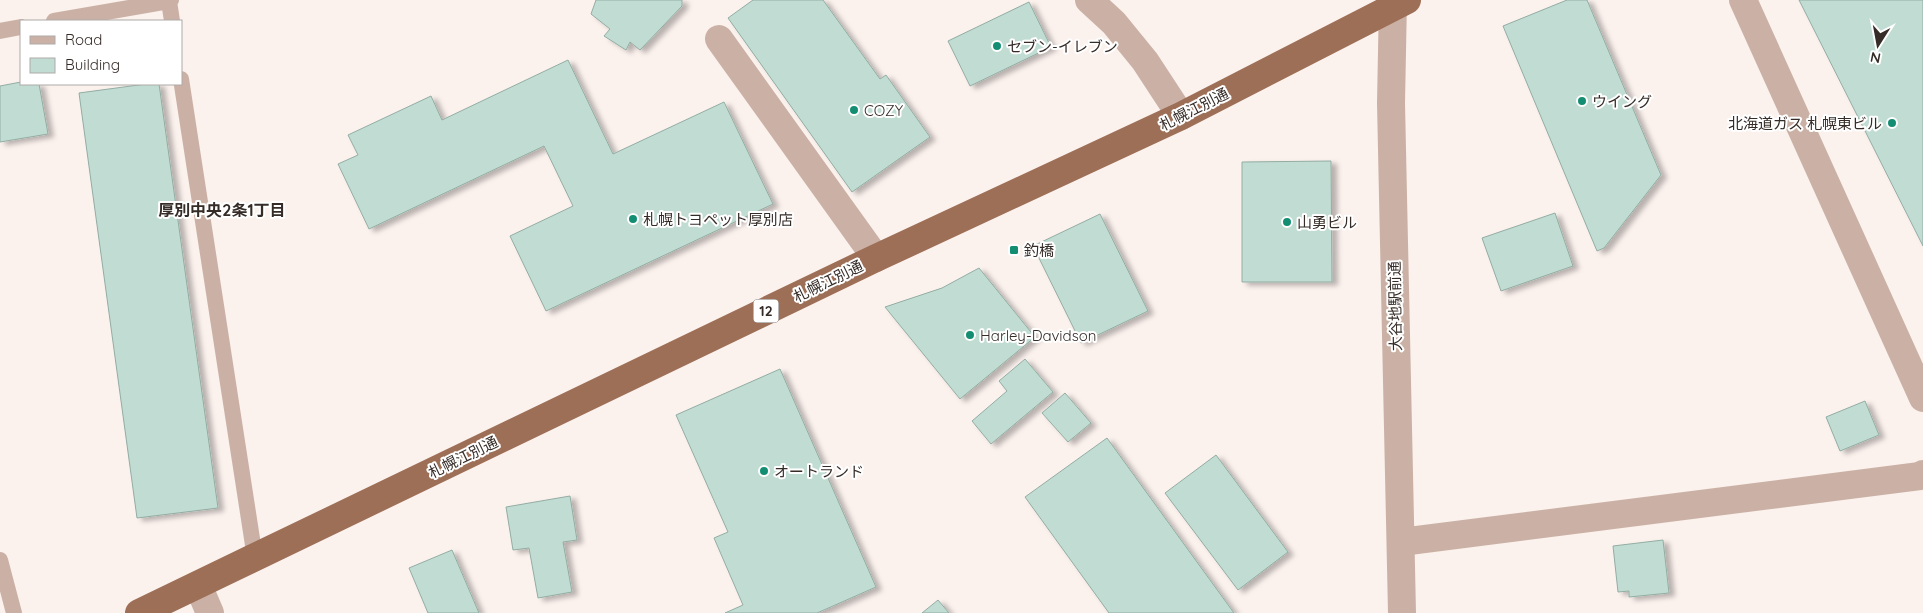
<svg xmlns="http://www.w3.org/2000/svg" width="1923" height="613" font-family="Quicksand,'Noto Sans JP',sans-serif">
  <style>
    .building { fill: #c1dcd2; stroke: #93ada4; filter: url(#shadow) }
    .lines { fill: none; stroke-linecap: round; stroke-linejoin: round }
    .service { stroke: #cbb1a5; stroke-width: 16 }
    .minor { stroke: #cbb1a5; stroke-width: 28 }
    .tertiary { stroke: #cbb1a5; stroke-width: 28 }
    .trunk { stroke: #9e6f57; stroke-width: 28 }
    .poi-dot { fill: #138e72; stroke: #fff; stroke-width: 2 }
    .labels { text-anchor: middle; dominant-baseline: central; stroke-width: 4; stroke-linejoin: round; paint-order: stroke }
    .shield { fill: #fff; stroke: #726b68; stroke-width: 1 }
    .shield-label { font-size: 14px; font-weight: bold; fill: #352c28 }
    .poi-label { font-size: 15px; fill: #352c28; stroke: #fff; text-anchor: start }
    .street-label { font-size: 15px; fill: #352c28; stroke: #fff }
    .neighbourhood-label { font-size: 16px; font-weight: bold; fill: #352c28; stroke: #fff }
  </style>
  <defs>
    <filter id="shadow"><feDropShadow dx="5.5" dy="3" stdDeviation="2.5" flood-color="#0004"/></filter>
  </defs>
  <rect width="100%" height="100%" fill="#fbf1ed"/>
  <path class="building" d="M 596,0 L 682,0 L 682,6 L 640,50 L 630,42 L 626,50 L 604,36 L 610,29 L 591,14 Z
    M 753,0 L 823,0 L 880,79 L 886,75 L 930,137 L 852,192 L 728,18 Z
    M 1567,0 L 1587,0 L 1661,175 L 1604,248 L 1597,251 L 1503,26 Z
    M 1799,0 L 1923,0 L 1923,246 Z
    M 1029,2 L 1051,47 L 970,86 L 948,41 Z
    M 568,60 L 613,154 L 724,102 L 773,204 L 546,311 L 510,236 L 573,206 L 544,146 L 369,229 L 338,164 L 358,155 L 348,135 L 431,96 L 442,120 Z
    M 21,82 L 21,84 L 39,84 L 48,134 L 0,142 L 0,86 Z
    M 146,84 L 159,84 L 218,508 L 137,518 L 79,93 Z
    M 1331,161 L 1332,282 L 1242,282 L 1242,162 Z
    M 1555,213 L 1573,266 L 1501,291 L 1482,238 Z
    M 1100,214 L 1148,311 L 1081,343 L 1033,246 Z
    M 979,268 L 1035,337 L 960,399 L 885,307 L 942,288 Z
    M 1025,359 L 1053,392 L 991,444 L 972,421 L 1007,391 L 999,381 Z
    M 780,369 L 876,587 L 817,613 L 725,613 L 743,605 L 714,538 L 728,532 L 676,415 Z
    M 1065,393 L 1091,423 L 1068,442 L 1042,413 Z
    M 1865,401 L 1879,435 L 1840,451 L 1826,417 Z
    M 1107,438 L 1234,613 L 1109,613 L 1025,497 Z
    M 1216,455 L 1288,552 L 1238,590 L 1165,493 Z
    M 570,496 L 577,540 L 563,542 L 572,592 L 538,598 L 529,548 L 513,550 L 506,507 Z
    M 1663,540 L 1669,593 L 1629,597 L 1629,591 L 1618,592 L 1613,546 Z
    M 452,550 L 479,613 L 428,613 L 409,568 Z
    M 938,600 L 949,613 L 922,613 Z"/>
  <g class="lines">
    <path class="service" d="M 171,0 L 169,1 L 172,21
      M 54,21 L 169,1
      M 0,31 L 21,27
      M 181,79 L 255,558
      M 0,560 L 14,613"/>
    <path class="minor" d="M 1743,0 L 1923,398
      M 719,39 L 876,258
      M 1401,542 L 1920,476 L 1923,474
      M 198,585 L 210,613"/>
    <path class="tertiary" d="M 1089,0 L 1114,23 L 1145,61 L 1181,116
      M 1393,0 L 1391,103 L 1402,613"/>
    <path class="trunk" d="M 139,613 L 876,258 L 1181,116 L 1407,0"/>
  </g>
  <g class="poi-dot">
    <circle cx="997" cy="46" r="5"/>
    <circle cx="1582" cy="101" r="5"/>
    <circle cx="854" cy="110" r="5"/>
    <circle cx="1892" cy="123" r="5"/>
    <circle cx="633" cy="219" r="5"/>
    <circle cx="1287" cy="222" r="5"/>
    <rect x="1009" y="245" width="10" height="10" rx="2.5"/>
    <circle cx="970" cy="335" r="5"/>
    <circle cx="764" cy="471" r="5"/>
  </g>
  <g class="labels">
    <rect class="shield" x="753.5" y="299.5" width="25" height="23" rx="4"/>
    <g class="shield-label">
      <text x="766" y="311">12</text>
    </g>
    <g class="poi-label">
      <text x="1007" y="46">セブン-イレブン</text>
      <text x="1592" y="101">ウイング</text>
      <text x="864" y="110">COZY</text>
      <text x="1882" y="123" text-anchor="end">北海道ガス 札幌東ビル</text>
      <text x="643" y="219">札幌トヨペット厚別店</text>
      <text x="1297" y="222">山勇ビル</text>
      <text x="1024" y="250">釣橋</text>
      <text x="980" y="335">Harley-Davidson</text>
      <text x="774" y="471">オートランド</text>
    </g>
    <g class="street-label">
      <text transform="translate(1194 109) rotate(-27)">札幌江別通</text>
      <text transform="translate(828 281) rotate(-26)">札幌江別通</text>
      <text transform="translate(1395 306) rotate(-91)">大谷地駅前通</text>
      <text transform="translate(463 457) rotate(-26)">札幌江別通</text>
    </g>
    <g class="neighbourhood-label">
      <text x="222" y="210">厚別中央2条1丁目</text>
    </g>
  </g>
  <rect x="20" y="20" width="162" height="65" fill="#ffffff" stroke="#aeaba9"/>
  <rect x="30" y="36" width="25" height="8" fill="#cbb1a5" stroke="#aeaba9"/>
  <text x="65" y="45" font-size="15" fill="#352c28">Road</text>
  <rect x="30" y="58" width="25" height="15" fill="#c1dcd2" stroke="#aeaba9"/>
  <text x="65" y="70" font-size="15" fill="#352c28">Building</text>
  <g transform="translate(1878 45) rotate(191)" stroke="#ffffff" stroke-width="4" paint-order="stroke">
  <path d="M0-4L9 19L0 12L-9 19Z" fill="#352c28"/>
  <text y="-8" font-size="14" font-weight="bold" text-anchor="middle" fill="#352c28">N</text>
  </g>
</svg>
